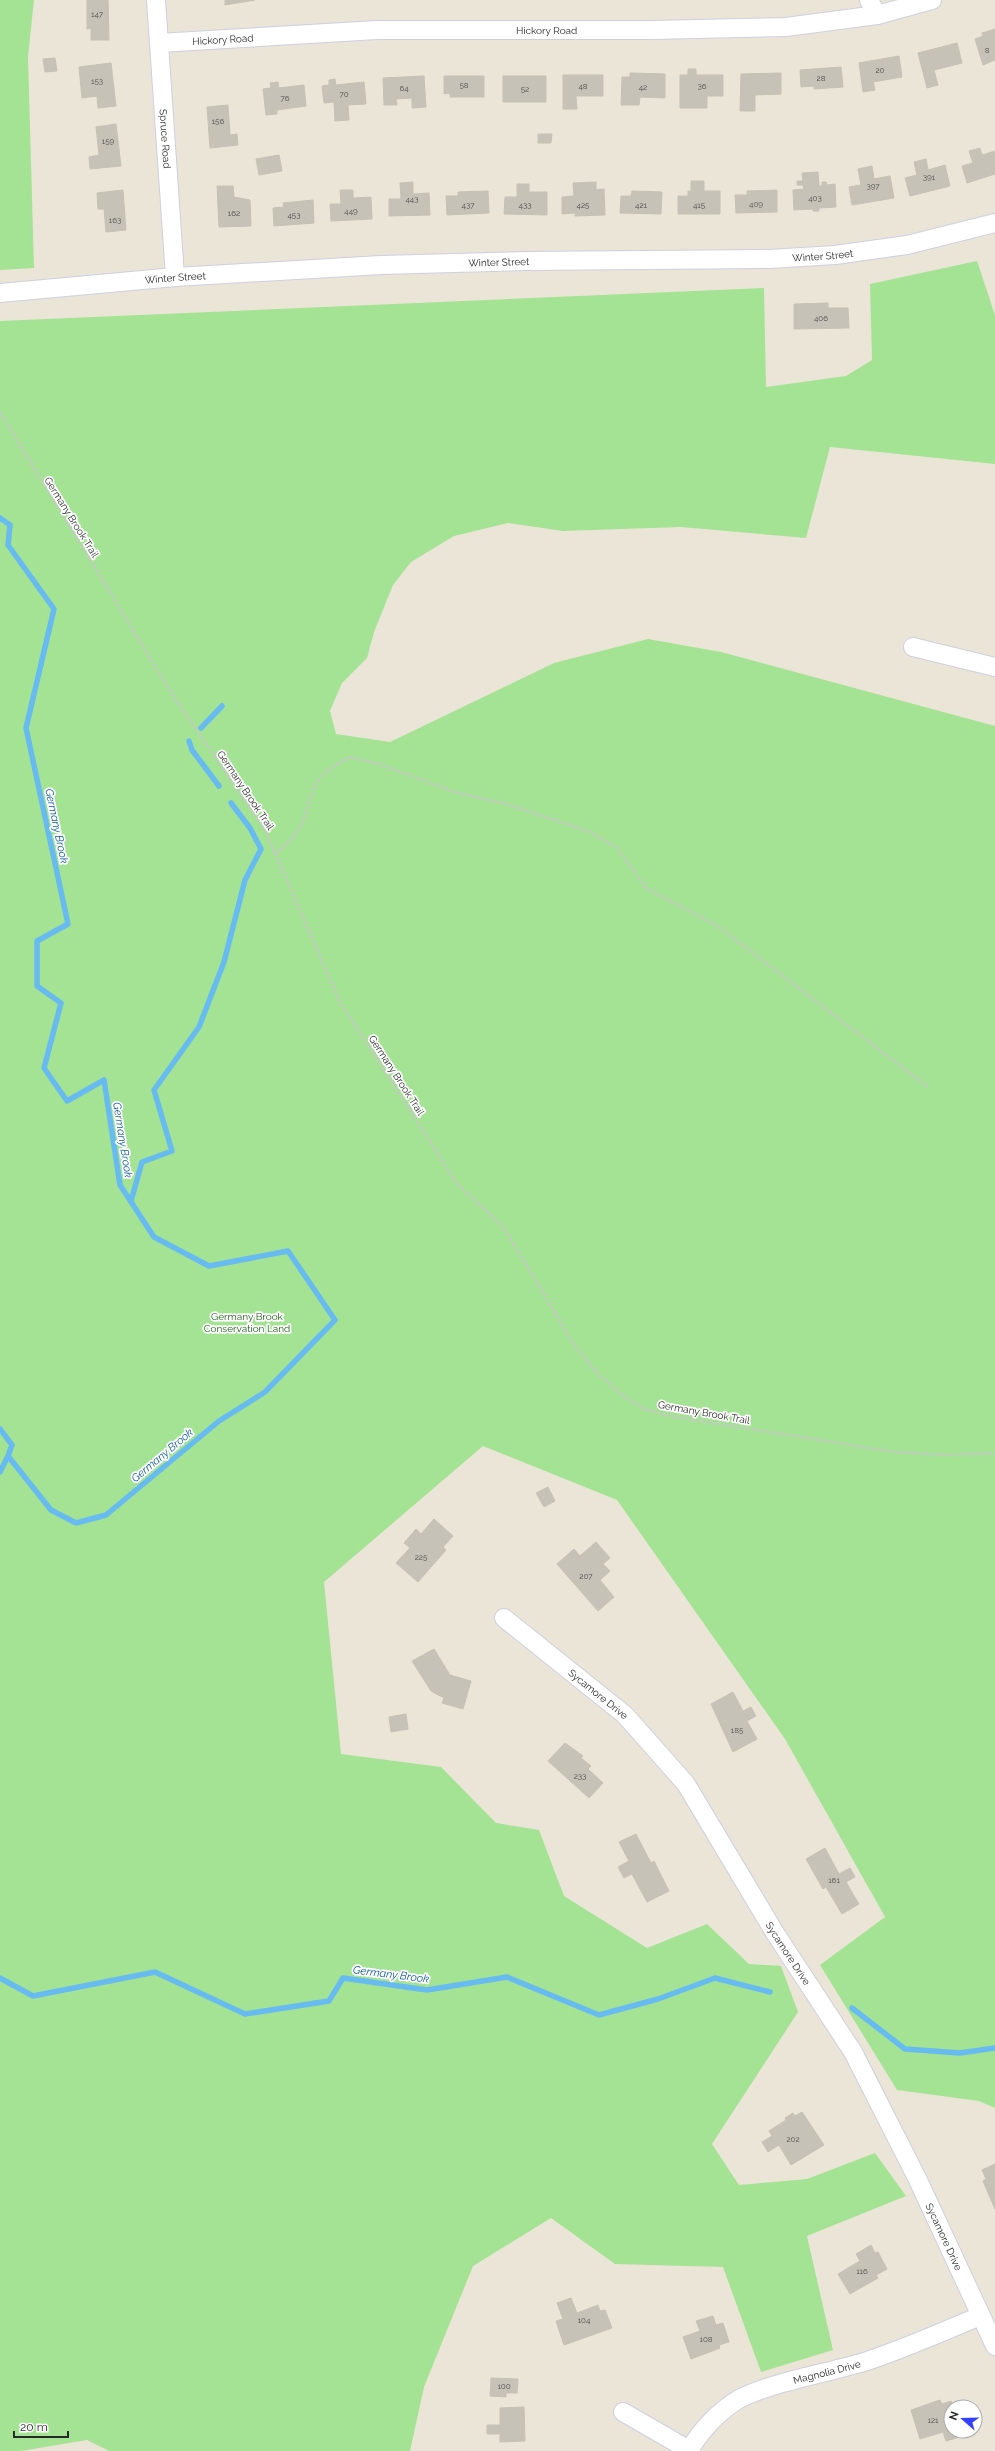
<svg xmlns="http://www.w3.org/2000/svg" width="995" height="2451" viewBox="0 0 995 2451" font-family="Raleway,sans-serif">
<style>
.green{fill:#a4e393}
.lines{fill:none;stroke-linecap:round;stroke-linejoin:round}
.stream{stroke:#67bbf1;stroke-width:5.5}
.building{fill:#c6c2b8;stroke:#c6c1b2}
.minor-casing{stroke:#cecfe1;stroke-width:20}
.path{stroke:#c7c7c7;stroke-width:2.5;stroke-dasharray:3 2;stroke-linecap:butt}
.minor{stroke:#fff;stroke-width:18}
.labels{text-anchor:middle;stroke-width:3.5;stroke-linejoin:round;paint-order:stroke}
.number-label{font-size:8px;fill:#504e4c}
.street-label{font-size:10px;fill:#282828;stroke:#fff}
.park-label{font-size:10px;fill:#1e6517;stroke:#fff}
.water-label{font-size:11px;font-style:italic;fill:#0a5699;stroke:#fff}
</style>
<rect width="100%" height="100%" fill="#ebe5d8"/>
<path class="green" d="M0 0H34L28 57 34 268 0 270Z
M977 261 995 315V464L830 447 806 538 681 527 563 531 508 523 454 536 411 562 393 585 374 632 367 658 342 683 330 711 336 734 390 742 554 663 648 639 721 652 995 726V2108L979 2101 897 2090 820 1965 885 1917 785 1739 617 1500 483 1446 324 1582 341 1754 441 1767 496 1823 539 1830 564 1896 647 1948 707 1924 749 1964 781 1966 798 2012 712 2144 739 2185 807 2179 875 2153 906 2196 807 2236 833 2350 761 2372 723 2267 615 2264 551 2218 473 2266 424 2387 410 2451H109L87 2440 21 2451H0V321L764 288 766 387 846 376 872 360 870 284Z"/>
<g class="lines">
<path class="stream" d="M0 518 10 525 8 545 54 609 26 728 68 924 37 941V986L61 1003 44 1068 67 1101 104 1080 120 1185 154 1237 209 1266 288 1251 335 1320 265 1392 219 1421 106 1515 76 1523 51 1510 8 1456 0 1472
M201 728 222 706
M189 741 192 750 219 786
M131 1201 142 1162 172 1151 154 1090 199 1027 224 962 245 880 261 849 250 828 231 803
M0 1429 12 1445 8 1456
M0 1978 33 1996 155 1972 245 2014 329 2001 343 1978 427 1990 507 1977 599 2015 658 1999 715 1978 770 1992
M852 2008 905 2049 960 2053 995 2048"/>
</g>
<path class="building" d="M87 0H108L109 40H91V28L87 29Z
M225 0H255L225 5Z
M995 29V60L983 65 975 39 983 36 982 33Z
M957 43 962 63 934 70 938 85 927 88 918 53Z
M899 56 902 77 873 82 875 90 863 92 859 63Z
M55 58 57 71 45 72 43 59Z
M111 63 116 106 98 108 97 96 82 98 79 67Z
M841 67 843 87 814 89V86L801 87 800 70Z
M688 69H696V75H723V96H707V108H680V75H688Z
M630 73 665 74V98L640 97 639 105H621L622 77H630Z
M781 73V94L755 95V111H740L741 74Z
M563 75H603V96H576L577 109H563Z
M424 76 426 107 412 108V98L396 99 397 105H384L383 78Z
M444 76H484V97H450V93L444 94Z
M503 76H546V102H503Z
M335 79 336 85 364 82 366 104 348 105 349 120 335 121 334 102 324 103 322 86 329 85V80Z
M278 82 279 88 304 85 306 106 277 110V114L266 115 263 89 271 88 270 83Z
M228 105 230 135 237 134 238 145 210 148 207 107Z
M116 124 121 166 90 169 89 157 99 155 96 127Z
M538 134H552L551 143H538Z
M980 148 982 155 995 151V174L967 183 962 166 973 163 969 151Z
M279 155 282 171 259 175 256 159Z
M926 159 928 170 945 165 950 186 910 196 905 178 917 175 914 162Z
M872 166 874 179 890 176 894 198 852 205 849 187 861 185 858 169Z
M818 172 819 186H822V182H826L827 185 835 184 836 207 819 208V211H813V209L794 210 793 190 804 189 803 185H797V181H803L802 173Z
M691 181H704V191H720V214H678V196H688V191H691Z
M413 182V194L429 193 430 215 389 216V199H401L400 183Z
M596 182V190L604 189 605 215 575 216V213L562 214V197L574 196 573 183Z
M517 184H529V192H547V215L504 214 505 197H517Z
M217 186H233L234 197 250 200 251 226 219 227Z
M123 190 126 230 106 232 104 209H98L97 193Z
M340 190H353V198L371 197 372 219 331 221 330 204H341Z
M777 190V212L736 213 735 195H747V191Z
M488 191 489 213 447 215 446 196H458V192Z
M632 191 662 192 661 214 620 213 621 196H631Z
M313 200 314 223 274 226 273 208 284 207 283 203Z
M828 303V308H848L849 328 794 329V304Z
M548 1487 555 1501 544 1507 536 1493Z
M434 1519 453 1536 443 1547 446 1550 418 1582 396 1563 410 1548 404 1543 416 1529 421 1534Z
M596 1542 610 1558 603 1564 610 1571 600 1580 614 1597 598 1611 557 1564 574 1549 580 1556Z
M434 1649 450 1675 471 1681 463 1709 442 1703 444 1698 431 1691 412 1661Z
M733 1692 743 1711 751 1707 756 1716 747 1721 757 1739 733 1752 711 1704Z
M406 1714 408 1729 391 1732 389 1717Z
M565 1743 583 1756 581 1758 591 1766 588 1769 603 1783 589 1798 548 1761Z
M636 1834 651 1863 654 1861 669 1891 647 1902 632 1874 624 1878 618 1867 629 1861 619 1842Z
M825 1848 839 1874 850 1868 855 1877 846 1882 859 1904 842 1914 826 1887 823 1889 806 1859Z
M802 2112 824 2145 791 2165 779 2145 768 2152 762 2142 772 2136 769 2131 786 2120 785 2118 793 2113 795 2116Z
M995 2164V2209L983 2181 986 2179 982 2170Z
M871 2245 875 2253 878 2252 887 2269 876 2275 878 2278 850 2294 838 2274 860 2261 856 2254Z
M571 2298 577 2313 598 2305 600 2311 605 2310 612 2328 564 2345 556 2321 563 2319 557 2303Z
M713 2316 716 2325 723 2323 729 2342 719 2345 720 2348 691 2359 683 2337 700 2331 696 2321Z
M491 2378 518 2379 517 2393H506V2397L490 2396Z
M940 2400 942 2404 951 2401 953 2407H951V2431H961L963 2436 946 2441 943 2432 920 2439 911 2410Z
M524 2407 525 2441 500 2442V2434H487V2425H500V2408Z"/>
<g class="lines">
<defs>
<g id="minor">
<path id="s1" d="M156 0 175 277"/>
<path d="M869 0 877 15"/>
<path id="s2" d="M159 43 377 30H651L786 27 877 15 932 0"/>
<path id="s3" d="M0 293 175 277 381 265 526 261 769 259 835 255 907 245 995 223"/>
<path d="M913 647 995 667"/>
<path id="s4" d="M504 1618 625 1715 686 1784 775 1933 853 2052 918 2180 995 2346"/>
<path d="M623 2412 689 2450"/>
<path id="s5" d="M689 2451C700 2431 719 2411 739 2399 772 2382 828 2373 864 2362 904 2349 942 2332 980 2316"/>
</g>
</defs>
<use href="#minor" class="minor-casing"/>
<path class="path" d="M0 412 172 694 265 830 340 1002 458 1185 499 1223 510 1238 573 1343 595 1371 622 1395 644 1409 671 1416 887 1451 944 1455 995 1453
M276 853C289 843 299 832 305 816 309 805 311 792 318 781 325 770 338 764 350 757L379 764 457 793 503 803 588 831 616 847 646 888 719 927 928 1087"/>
<use href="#minor" class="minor"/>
</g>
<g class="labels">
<g class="number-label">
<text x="97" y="17">147</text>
<text x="987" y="53">8</text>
<text x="880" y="73">20</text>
<text x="821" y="81">28</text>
<text x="97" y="84">153</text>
<text x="464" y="88">58</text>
<text x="583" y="89">48</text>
<text x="702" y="89">36</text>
<text x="643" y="90">42</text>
<text x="404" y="91">64</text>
<text x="525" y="92">52</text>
<text x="344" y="97">70</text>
<text x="285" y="101">76</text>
<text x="218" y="124">156</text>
<text x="108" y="144">159</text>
<text x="929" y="180">391</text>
<text x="873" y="189">397</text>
<text x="815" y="201">403</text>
<text x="412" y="202">443</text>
<text x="756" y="207">409</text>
<text x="468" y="208">437</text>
<text x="525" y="208">433</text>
<text x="583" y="208">425</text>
<text x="641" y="208">421</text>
<text x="699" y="208">415</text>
<text x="351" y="214">449</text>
<text x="234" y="216">162</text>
<text x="294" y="218">453</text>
<text x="115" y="223">163</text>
<text x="821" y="321">406</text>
<text x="421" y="1560">225</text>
<text x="586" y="1579">207</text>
<text x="737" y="1733">185</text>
<text x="580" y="1779">233</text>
<text x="834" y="1883">161</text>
<text x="793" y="2142">202</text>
<text x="862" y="2274">116</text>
<text x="584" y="2323">104</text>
<text x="706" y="2342">108</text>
<text x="504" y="2389">100</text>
<text x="933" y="2423">121</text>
</g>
<g class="street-label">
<text dy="4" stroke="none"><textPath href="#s2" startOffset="388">Hickory Road</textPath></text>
<text dy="4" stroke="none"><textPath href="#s2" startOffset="64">Hickory Road</textPath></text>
<text dy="4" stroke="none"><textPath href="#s1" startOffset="139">Spruce Road</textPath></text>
<text dy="4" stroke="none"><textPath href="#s3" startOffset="824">Winter Street</textPath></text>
<text dy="4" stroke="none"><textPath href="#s3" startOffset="500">Winter Street</textPath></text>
<text dy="4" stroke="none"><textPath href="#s3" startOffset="176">Winter Street</textPath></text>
<text transform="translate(72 517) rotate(58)" y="4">Germany Brook Trail</text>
<text transform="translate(246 790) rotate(56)" y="4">Germany Brook Trail</text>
<text transform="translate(397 1075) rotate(57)" y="4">Germany Brook Trail</text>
<text transform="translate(704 1412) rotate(10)" y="4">Germany Brook Trail</text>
<text dy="4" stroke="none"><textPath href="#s4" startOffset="121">Sycamore Drive</textPath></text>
<text dy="4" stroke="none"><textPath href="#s4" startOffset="445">Sycamore Drive</textPath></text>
<text dy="4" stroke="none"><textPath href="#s4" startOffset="769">Sycamore Drive</textPath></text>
<text dy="4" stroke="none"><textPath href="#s5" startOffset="165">Magnolia Drive</textPath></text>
</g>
<g class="park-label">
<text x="247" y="1320">Germany Brook<tspan x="247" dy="12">Conservation Land</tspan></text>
</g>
<g class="water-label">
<text transform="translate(57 826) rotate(78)" y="4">Germany Brook</text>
<text transform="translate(123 1140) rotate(81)" y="4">Germany Brook</text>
<text transform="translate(162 1455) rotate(-40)" y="4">Germany Brook</text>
<text transform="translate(391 1974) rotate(7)" y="4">Germany Brook</text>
</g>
</g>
<g transform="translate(963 2419) rotate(290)"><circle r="19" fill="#ffffff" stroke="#a9a9a9"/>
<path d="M0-3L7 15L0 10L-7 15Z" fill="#333ffe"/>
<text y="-6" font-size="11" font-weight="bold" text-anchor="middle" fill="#282828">N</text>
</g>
<path d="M14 2431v6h54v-6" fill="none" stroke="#282828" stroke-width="2"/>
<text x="20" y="2431" font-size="12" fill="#282828" stroke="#ffffff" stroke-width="3" paint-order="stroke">20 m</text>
</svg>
